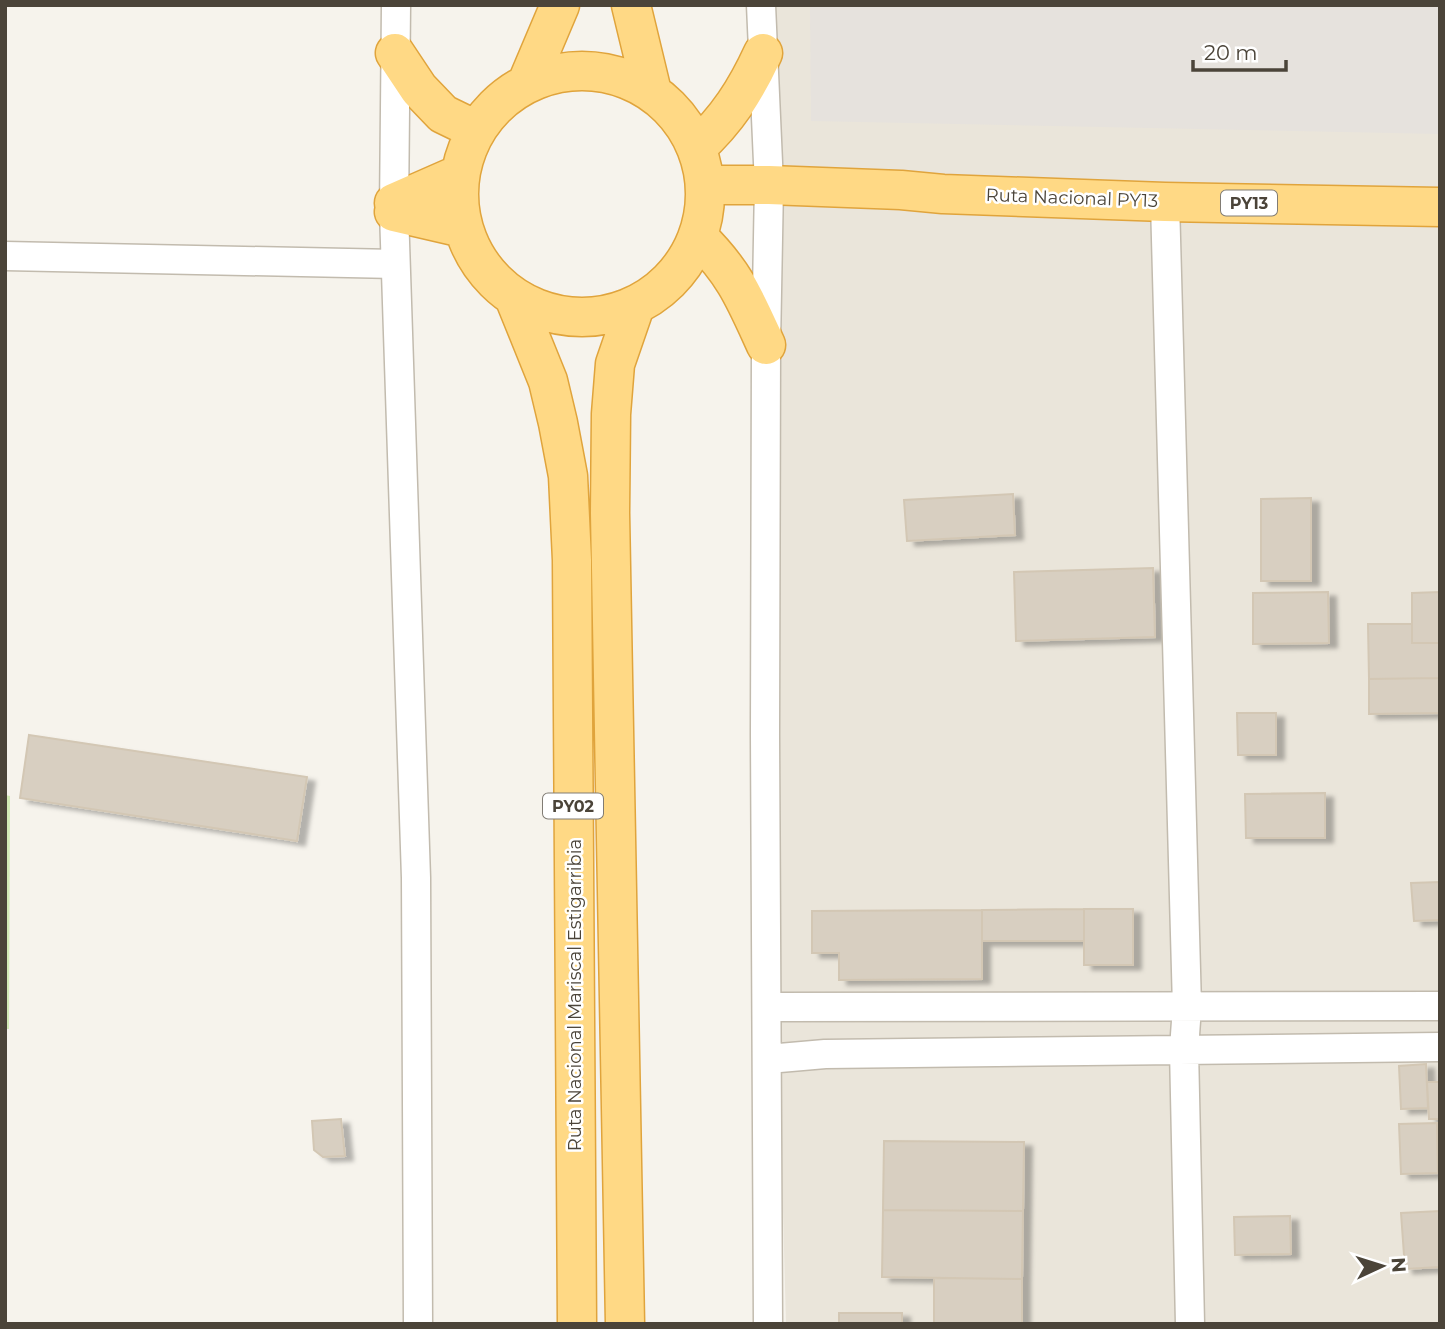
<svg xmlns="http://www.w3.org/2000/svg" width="1445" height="1329" viewBox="0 0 1445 1329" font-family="Montserrat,sans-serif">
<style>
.residential{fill:#eae5da}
.industrial{fill:#e6e2dd}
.green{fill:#d2eab5}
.building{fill:#d8cfc1;stroke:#d3c7b4;stroke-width:2;filter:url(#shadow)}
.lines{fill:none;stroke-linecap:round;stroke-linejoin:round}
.minor-casing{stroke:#c2bbae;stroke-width:31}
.trunk-casing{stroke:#e0a43c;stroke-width:41}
.minor{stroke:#fff;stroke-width:28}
.trunk{stroke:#ffd985;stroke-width:38}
.labels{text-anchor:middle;stroke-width:5;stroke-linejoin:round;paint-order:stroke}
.shield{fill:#fff;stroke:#817c74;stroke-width:2}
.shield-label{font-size:16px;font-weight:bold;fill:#4b4439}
.street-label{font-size:18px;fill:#4b4439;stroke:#fff}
</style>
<defs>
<filter id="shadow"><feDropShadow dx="8" dy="4.5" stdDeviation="2" flood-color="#0004"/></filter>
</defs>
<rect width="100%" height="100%" fill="#f6f3ec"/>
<path class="residential" d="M751 5H1440V1324H786Z"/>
<path class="industrial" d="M810 5H1440V134L811 121Z"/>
<path class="green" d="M5 795 10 796 9 1029H5Z"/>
<path class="building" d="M1013 494 1015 535 907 541 904 500Z
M1311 498V581H1261V499Z
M1153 568 1155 637 1016 641 1014 572Z
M1328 592 1329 643 1253 644V593Z
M1440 592V643H1412V593Z
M1368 624H1412V643H1440V678L1369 679Z
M1440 678V713L1369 714V679Z
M1237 713H1276V755H1238Z
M29 735 307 777 297 841 20 798Z
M1325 793V838H1246L1245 794Z
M1440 882V920L1414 921 1411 883Z
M1084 909H1133V965H1084Z
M1084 909V941H982V910Z
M982 910V979L839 980V953H812V911Z
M1426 1064 1428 1108 1401 1109 1399 1066Z
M1427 1082H1440V1119H1429Z
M341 1119 345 1156 323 1157 314 1150 312 1121Z
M1437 1123 1438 1173 1401 1174 1399 1124Z
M884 1141 1024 1142 1023 1211 883 1210Z
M883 1210 1023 1211 1022 1279 882 1277Z
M1440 1211V1267L1405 1269 1401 1213Z
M1290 1216 1291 1254 1235 1255 1234 1217Z
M934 1278 1022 1279V1324H934Z
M839 1313H902V1324H839Z"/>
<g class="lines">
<defs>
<path id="minor" d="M396 5 394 212 416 878 418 1324
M761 5 769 185 766 345 765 735 768 1324
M1165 202 1187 1007 1184 1049 1190 1324
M5 256 395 264
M768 1007 1440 1006
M768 1059 825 1054 1440 1047"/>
<path id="trunk" d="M631 5 652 92
M395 53 419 89 443 114 476 130
M459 194a123 123 0 1 1 246 0a123 123 0 1 1-246 0Z
M527 83 560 5
M696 148C727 120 746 90 763 53
M705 185H769L901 190 943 194 1165 202 1440 207
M394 203 460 174
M394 212 463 228
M698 237C735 273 745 299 766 345
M514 297 548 381 558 423 568 476 572 560 577 1324
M625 1324 610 513 611 414 615 364 635 306"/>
</defs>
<use href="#minor" class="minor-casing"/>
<use href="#trunk" class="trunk-casing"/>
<use href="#minor" class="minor"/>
<use href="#trunk" class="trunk"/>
</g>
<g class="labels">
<g class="shield">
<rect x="1221" y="190.5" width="56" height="25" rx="5"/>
<rect x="543" y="793.5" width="60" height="25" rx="5"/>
</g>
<g class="shield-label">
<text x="1249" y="209">PY13</text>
<text x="573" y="812">PY02</text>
</g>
<g class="street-label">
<text transform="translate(1072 198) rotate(2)" y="6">Ruta Nacional PY13</text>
<text transform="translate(575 995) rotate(-90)" y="6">Ruta Nacional Mariscal Estigarribia</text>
</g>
</g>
<rect width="1445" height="1329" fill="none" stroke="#4b4439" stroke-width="14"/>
<g transform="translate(1382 1266) rotate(86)" stroke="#ffffff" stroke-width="5" paint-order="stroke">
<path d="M0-5L12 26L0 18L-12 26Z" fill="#4b4439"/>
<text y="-10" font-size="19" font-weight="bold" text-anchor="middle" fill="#4b4439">N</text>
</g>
<path d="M1193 60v10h93v-10" fill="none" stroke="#4b4439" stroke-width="3.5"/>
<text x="1204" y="60" font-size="21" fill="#4b4439" stroke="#ffffff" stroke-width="5" paint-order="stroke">20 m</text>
</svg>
